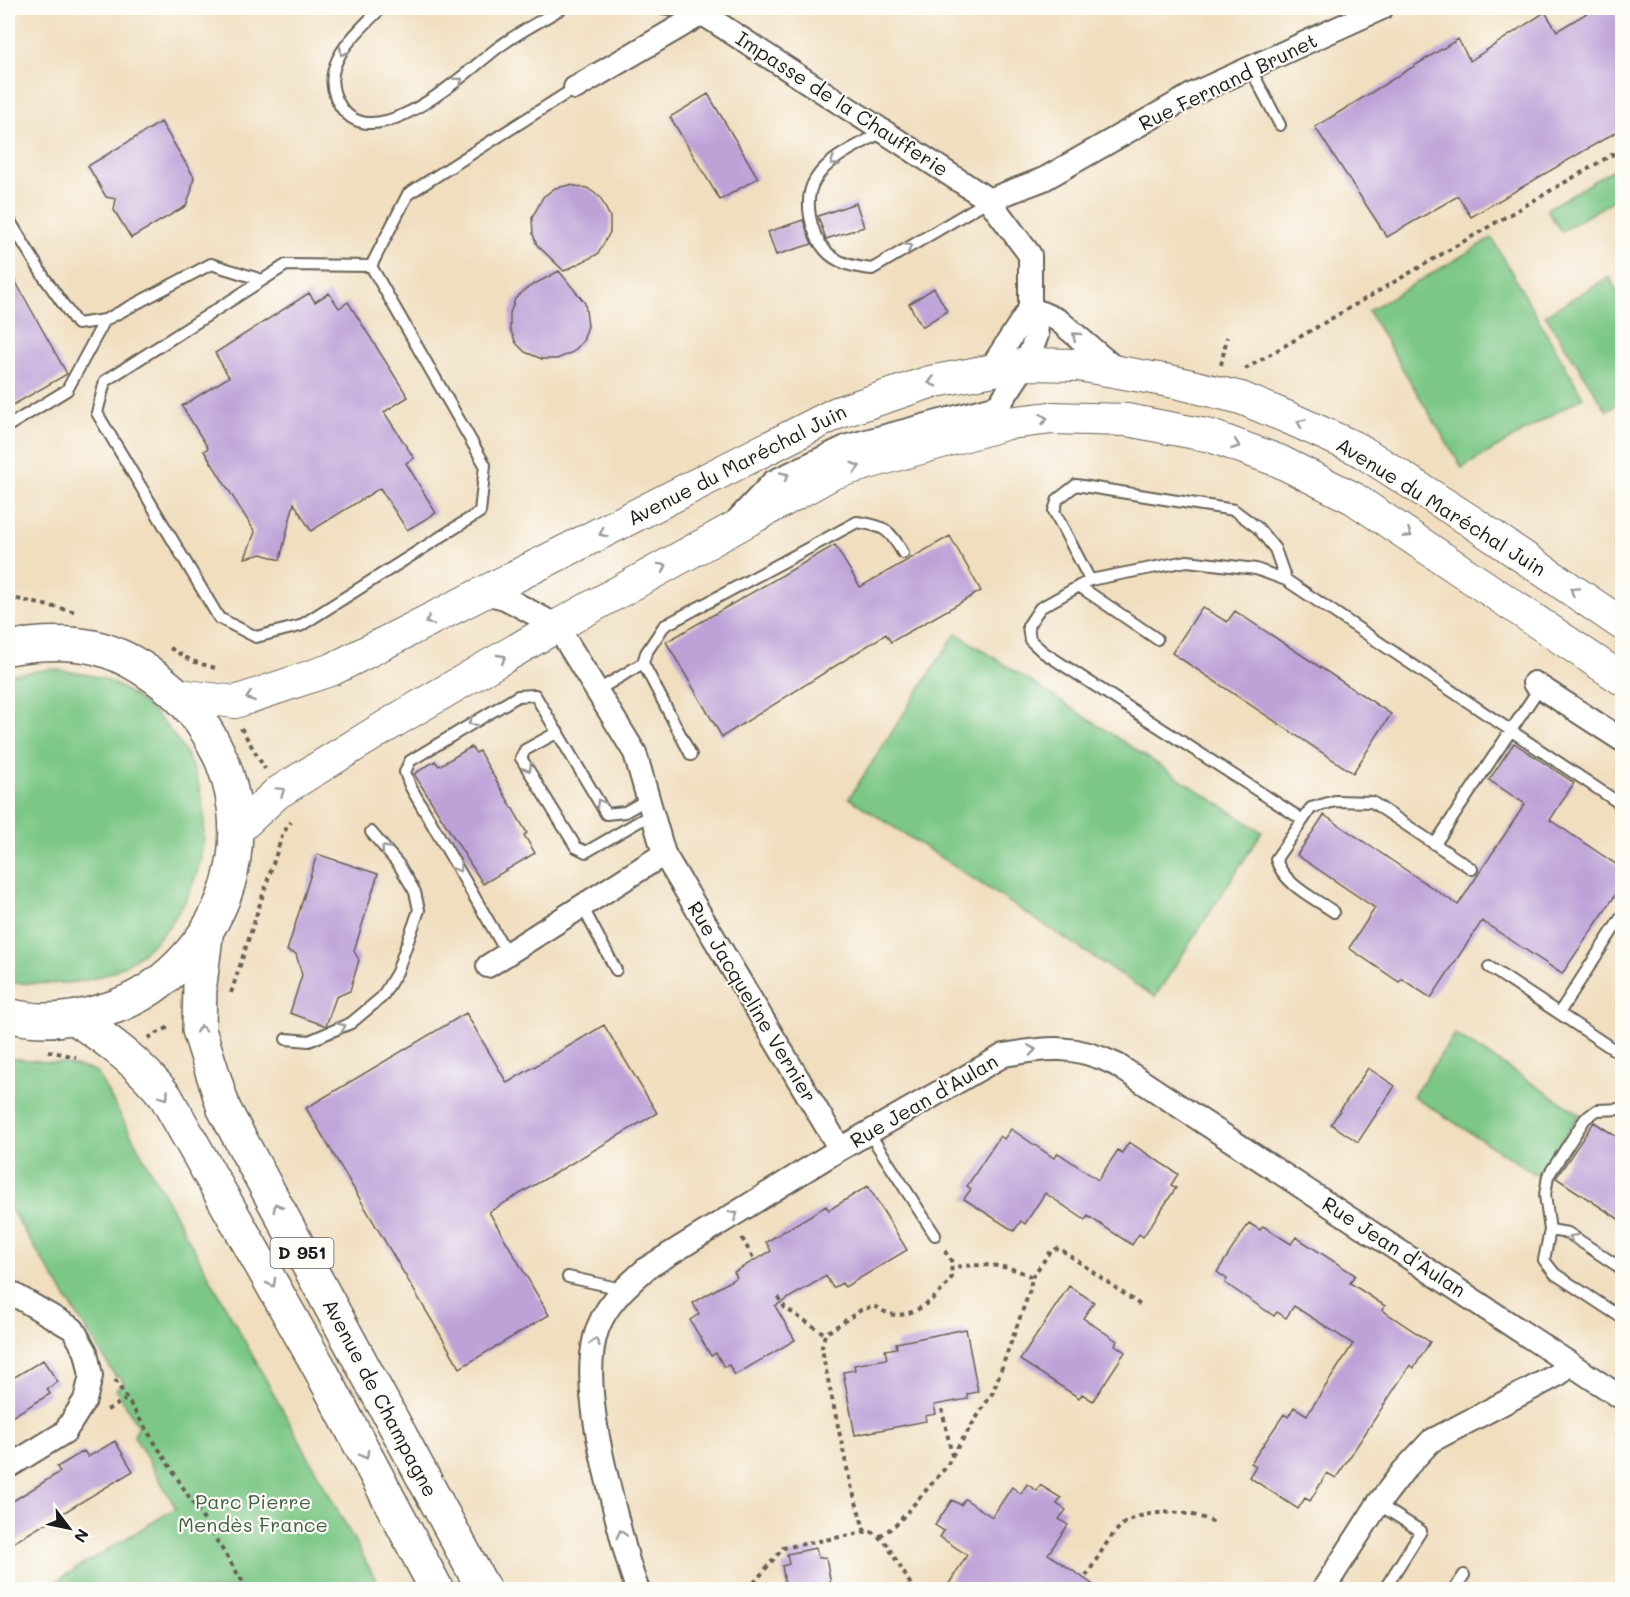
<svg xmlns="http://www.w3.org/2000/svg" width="1630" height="1597" viewBox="0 0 1630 1597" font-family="Mali,sans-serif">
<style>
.green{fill:#7bc786;stroke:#4c7251;stroke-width:1.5}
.building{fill:#bda2d8}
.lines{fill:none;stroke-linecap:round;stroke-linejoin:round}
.lane-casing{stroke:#666055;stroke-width:14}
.street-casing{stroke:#666055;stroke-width:26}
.secondary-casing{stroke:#666055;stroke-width:34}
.primary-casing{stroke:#666055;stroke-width:36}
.path{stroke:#666055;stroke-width:4;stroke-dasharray:4.5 4.5;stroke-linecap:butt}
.lane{stroke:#fff;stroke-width:10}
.street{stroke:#fff;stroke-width:22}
.secondary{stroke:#fff;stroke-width:32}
.primary{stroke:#fff;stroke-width:33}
.oneway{stroke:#999}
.labels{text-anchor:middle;stroke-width:4.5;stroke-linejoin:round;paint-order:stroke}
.shield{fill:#fdfcf7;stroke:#605f5e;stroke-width:1.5}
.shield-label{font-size:18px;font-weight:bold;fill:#1c1c1c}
.street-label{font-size:20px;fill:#1c1c1c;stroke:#fdfcf7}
.park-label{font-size:20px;fill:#426046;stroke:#fdfcf7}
</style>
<rect width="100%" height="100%" fill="#fdfcf7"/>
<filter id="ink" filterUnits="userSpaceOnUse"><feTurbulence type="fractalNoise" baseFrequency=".0167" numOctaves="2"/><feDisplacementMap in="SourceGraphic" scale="12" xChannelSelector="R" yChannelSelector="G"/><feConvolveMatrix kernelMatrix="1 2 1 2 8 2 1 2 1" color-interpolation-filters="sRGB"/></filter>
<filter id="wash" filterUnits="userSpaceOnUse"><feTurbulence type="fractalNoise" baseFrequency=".008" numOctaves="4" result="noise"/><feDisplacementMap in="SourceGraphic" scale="24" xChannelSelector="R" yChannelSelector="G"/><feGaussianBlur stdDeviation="1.35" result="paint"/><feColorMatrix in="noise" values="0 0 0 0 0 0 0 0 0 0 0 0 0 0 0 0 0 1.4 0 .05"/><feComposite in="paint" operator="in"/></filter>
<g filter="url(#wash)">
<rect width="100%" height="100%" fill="#f0debf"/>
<path class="green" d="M1622 164V195L1561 232 1547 209Z
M1492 238 1583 397 1462 468 1368 311Z
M1609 277 1622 299V401L1607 411 1545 315Z
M956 633 1262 832 1155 997 849 798Z
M52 669C69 672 90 673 106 680 153 702 194 748 202 800 214 867 176 941 114 971 82 986 49 984 15 983L8 981V675Z
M1455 1034 1580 1114 1538 1176 1413 1096Z
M8 1058 61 1063 96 1071 381 1589H43L176 1508 134 1436 138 1426 116 1389 124 1383 119 1376 116 1377 8 1205Z"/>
<g id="blocks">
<path class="building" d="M1595 8H1623V128L1471 217 1458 196 1387 237 1315 127 1458 39 1470 61 1545 12 1557 31Z
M708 94 758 178 720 200 670 117Z
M161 122 194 177 191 192 186 206 131 238 114 210 116 199 106 197 88 166Z
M570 185 587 188 600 197 610 217V232L598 254 564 271 537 245 533 234 532 218 543 197 555 188Z
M856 203 864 227 826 239 818 216Z
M803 220 812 244 776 255 768 232Z
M8 268 67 374 8 408Z
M559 271 585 303 588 326 583 341 573 352 557 359H542L525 352 516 343 510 329V313L515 299 527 288Z
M934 288 947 311 922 327 909 304Z
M309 293 315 302 329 293 339 308 348 302 408 397 384 412 414 458 406 463 436 513 407 530 380 488 311 531 294 503 280 560 262 554 245 558 255 532 204 451 208 448 182 406 229 377 215 353Z
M950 536 981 591 891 642 886 634 722 737 666 642 835 545 860 587Z
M1202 607 1227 622 1235 611 1391 714 1353 773 1172 653Z
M1514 743 1574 783 1550 820 1623 869V884L1562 974 1482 921 1431 998 1402 979 1399 982 1349 948 1375 908 1297 855 1324 815 1458 905 1525 804 1489 780Z
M471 747 476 753 479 751 527 833 524 835 535 853 483 884 414 774 435 761 439 766Z
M317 854 378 874 354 951 359 960 350 991 336 997 326 1026 290 1013 302 975 296 954 287 951Z
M466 1013 507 1083 604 1025 657 1113 489 1212 549 1315 460 1368 306 1108Z
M1368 1068 1395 1086 1358 1142 1331 1124Z
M1594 1122 1623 1141V1222L1556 1178Z
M1011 1129 1054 1158 1058 1153 1098 1180 1118 1150 1122 1153 1129 1142 1178 1174 1171 1185 1176 1188 1143 1237 1139 1234 1132 1245 1088 1216 1085 1220 1045 1193 1025 1224 1021 1221 1014 1231 964 1199 971 1189 967 1186 1000 1136 1004 1139Z
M868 1186 907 1250 845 1287 842 1283 833 1288 826 1276 775 1306 795 1340 735 1375 729 1365 724 1367 716 1353 711 1356 690 1320 699 1314 693 1303 737 1277 734 1272 771 1251 766 1242 826 1206 829 1210Z
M1249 1223 1260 1230 1263 1226 1291 1244 1296 1237 1355 1275 1350 1283 1385 1306 1382 1310 1430 1342 1414 1368 1410 1365 1336 1478 1327 1473 1310 1501 1305 1498 1298 1509 1249 1477 1256 1466 1251 1463 1284 1414 1288 1417 1294 1407 1307 1415 1353 1344 1294 1306 1286 1318 1277 1312 1274 1316 1225 1283 1227 1279 1217 1272Z
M1069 1286 1094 1302 1083 1318 1117 1341 1115 1345 1125 1352 1093 1401 1082 1394 1079 1398 1020 1360Z
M966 1329 978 1392 967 1394 968 1399 934 1405 936 1414 925 1416 926 1421 855 1435 843 1372 855 1370 854 1365 887 1359 885 1350 897 1348 896 1343Z
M43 1360 58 1382 47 1389 50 1394 8 1419V1381Z
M115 1441 133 1471 8 1546V1504L60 1472 57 1467 84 1451 88 1457Z
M1027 1484 1037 1491 1040 1485 1061 1498 1057 1504 1066 1510 1059 1519 1068 1525 1048 1554 1101 1590H945L967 1555 940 1537 944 1531 935 1525 952 1500 961 1505 965 1499 992 1517 1012 1487 1021 1494Z
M816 1548 818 1558 826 1557 832 1590H786L782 1566 789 1564 787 1554Z"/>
</g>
</g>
<g filter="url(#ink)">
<use href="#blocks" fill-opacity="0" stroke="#666055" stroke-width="1.5"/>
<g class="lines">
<defs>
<path id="lane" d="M381 8C359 31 322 60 335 95 363 170 464 74 496 49 517 33 541 21 562 8
M661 8 696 12
M1250 68 1280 125
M884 131C862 144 828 157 815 180 803 199 810 233 825 250 837 264 855 267 872 269L989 200
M8 218 44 277 77 324 105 320 211 264 262 280
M371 266 286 265 105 381 97 413 219 618 256 637 300 626 480 512 485 465 371 266 408 194 575 88
M8 426 67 390 105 320
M1090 580 1054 511 1058 499 1076 485 1234 510 1258 528 1275 549 1286 580
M1079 586 1157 639
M595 692 643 663
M558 732 525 750 521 758 576 847 586 852 652 814
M691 755 643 663 646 653 664 626 857 522C885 526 889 529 903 553
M1303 820 1311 808 1335 801 1372 802 1472 869
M1435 844 1540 687
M582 906 616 970
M1334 912C1314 898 1283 884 1276 859L1303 820 1043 652 1030 640 1028 626 1040 608 1090 580 1187 561 1256 569 1286 580 1622 805
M507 953 410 786 405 772 410 761 518 696 535 695 606 814 625 812 648 799
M1489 967 1622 1055
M1559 1013 1622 916
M286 1039 309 1041 351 1023 382 997 397 972 419 910 415 892 399 865 371 832
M1622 1109 1597 1110 1585 1119 1548 1176 1545 1195 1550 1230 1568 1233 1622 1269
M869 1133 935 1235
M1550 1230 1544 1260 1555 1274 1622 1318
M568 1277 622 1289
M1378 1504 1421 1531 1384 1590
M1454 1590 1464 1575"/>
<path id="street" d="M694 8 989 200 1030 255V308L1037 335 1026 364 998 406 848 446 773 482 739 518
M575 88 703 13
M989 200 1044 179 1195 93 1382 8
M1030 308 1058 320 1118 371
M989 371 1030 308
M485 593 505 598 557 626 635 753 664 854 840 1149
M1534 683 1622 740
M488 966 664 854
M8 1291 73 1329 86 1352 91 1376 85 1400 65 1432 8 1467
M638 1590C629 1569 624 1545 618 1523 605 1471 582 1390 595 1337 602 1308 625 1287 647 1268L840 1149 1004 1055C1048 1047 1075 1044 1117 1065L1622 1398
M1323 1590 1378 1504 1404 1470 1431 1441 1559 1374 1568 1362"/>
<path id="secondary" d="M179 695 235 702 333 669 837 413 930 382 1026 364 1079 365 1175 382 1241 398 1289 418 1358 449 1469 520 1622 624
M237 830 277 793 398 719 557 626 833 473 1008 423 1051 418 1127 420 1211 436 1279 461 1353 498 1622 679"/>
<path id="primary" d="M8 648C36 643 64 641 93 647 116 652 139 665 158 679 246 744 263 869 190 953 167 980 139 1000 105 1010 74 1020 40 1024 8 1015
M206 936 200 984 199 1030 224 1109 484 1590
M76 1019C111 1042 140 1064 166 1097L320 1369 437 1590"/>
</defs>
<use href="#lane" class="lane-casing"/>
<use href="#street" class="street-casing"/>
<use href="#secondary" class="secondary-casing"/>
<use href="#primary" class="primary-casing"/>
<path class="path" d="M1221 365 1227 337
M1245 369 1622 149
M8 597 77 612
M170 648 192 661 215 668
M241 728 265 769
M231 993 283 833 291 822
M148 1038 171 1026
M48 1051 76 1057
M742 1238 753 1258
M1032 1277 1051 1251 1059 1248 1143 1307
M778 1297 785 1308 825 1334
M115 1380 248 1590
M107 1410 125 1400
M952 1456 993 1392 1030 1290 1032 1277C1005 1263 982 1264 953 1267
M865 1532 850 1482 824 1361 822 1347 825 1334 861 1310 873 1306C878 1308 884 1312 890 1314 913 1320 941 1295 952 1277L951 1260 943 1249
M880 1536 896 1525 947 1466 952 1456 942 1409
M1086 1576C1097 1560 1107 1539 1121 1526 1141 1508 1192 1509 1214 1523
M748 1590 783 1548 871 1531 886 1543 914 1590"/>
<use href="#lane" class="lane"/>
<use href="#street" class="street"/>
<use href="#secondary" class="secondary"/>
<use href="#primary" class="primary"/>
</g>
<defs><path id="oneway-chevron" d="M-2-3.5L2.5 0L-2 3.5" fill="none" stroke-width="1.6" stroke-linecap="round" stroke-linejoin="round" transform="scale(1.5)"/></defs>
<g class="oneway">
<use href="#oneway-chevron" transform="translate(343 52) rotate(122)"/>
<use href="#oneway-chevron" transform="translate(459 81) rotate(-40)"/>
<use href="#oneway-chevron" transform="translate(834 162) rotate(145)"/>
<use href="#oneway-chevron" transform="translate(908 247) rotate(-30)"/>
<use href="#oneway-chevron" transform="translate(1076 336) rotate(-139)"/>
<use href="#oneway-chevron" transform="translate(932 382) rotate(166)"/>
<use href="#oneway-chevron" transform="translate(1044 419) rotate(-6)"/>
<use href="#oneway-chevron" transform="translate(1301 423) rotate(-155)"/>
<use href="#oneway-chevron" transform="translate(1236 445) rotate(20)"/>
<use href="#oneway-chevron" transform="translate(856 467) rotate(-16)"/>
<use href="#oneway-chevron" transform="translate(785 476) rotate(-25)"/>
<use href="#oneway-chevron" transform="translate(603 533) rotate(153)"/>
<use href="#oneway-chevron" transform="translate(1408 534) rotate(33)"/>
<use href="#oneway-chevron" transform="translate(663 567) rotate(-29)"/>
<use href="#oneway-chevron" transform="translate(1574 591) rotate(-146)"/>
<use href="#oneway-chevron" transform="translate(429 621) rotate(153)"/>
<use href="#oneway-chevron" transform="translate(502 658) rotate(-30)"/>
<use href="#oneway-chevron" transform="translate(250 697) rotate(161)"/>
<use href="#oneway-chevron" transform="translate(472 722) rotate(148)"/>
<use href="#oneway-chevron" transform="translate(528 768) rotate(58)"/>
<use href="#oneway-chevron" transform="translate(281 791) rotate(-35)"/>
<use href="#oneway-chevron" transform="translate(600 803) rotate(-120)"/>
<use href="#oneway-chevron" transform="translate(385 849) rotate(-130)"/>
<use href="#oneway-chevron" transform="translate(458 868) rotate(60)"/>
<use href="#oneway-chevron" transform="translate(342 1027) rotate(-23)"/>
<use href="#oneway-chevron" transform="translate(201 1029) rotate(-95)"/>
<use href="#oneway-chevron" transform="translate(1032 1050) rotate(-9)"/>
<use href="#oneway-chevron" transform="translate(165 1096) rotate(55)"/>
<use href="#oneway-chevron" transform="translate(277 1207) rotate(-118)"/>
<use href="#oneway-chevron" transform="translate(734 1215) rotate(-32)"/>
<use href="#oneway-chevron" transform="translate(1573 1238) rotate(-151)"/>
<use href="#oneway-chevron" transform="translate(272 1283) rotate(61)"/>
<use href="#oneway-chevron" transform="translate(595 1342) rotate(-78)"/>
<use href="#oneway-chevron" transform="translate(365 1455) rotate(62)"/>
<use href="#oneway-chevron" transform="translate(621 1534) rotate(-104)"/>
</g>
</g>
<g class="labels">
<rect class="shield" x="270.5" y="1238" width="63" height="30" rx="4.5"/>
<g class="shield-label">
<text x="302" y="1259">D 951</text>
</g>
<g class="street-label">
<text transform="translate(1228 82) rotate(-26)" y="7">Rue Fernand Brunet</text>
<text transform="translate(842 104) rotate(33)" y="7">Impasse de la Chaufferie</text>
<text transform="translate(737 465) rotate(-27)" y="7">Avenue du Maréchal Juin</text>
<text transform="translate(1441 507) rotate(32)" y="7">Avenue du Maréchal Juin</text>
<text transform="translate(752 1002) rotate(59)" y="7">Rue Jacqueline Vernier</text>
<text transform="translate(924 1101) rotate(-30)" y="7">Rue Jean d'Aulan</text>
<text transform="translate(1394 1247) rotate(33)" y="7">Rue Jean d'Aulan</text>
<text transform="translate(380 1398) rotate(62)" y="7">Avenue de Champagne</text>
</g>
<g class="park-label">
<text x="253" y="1509">Parc Pierre<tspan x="253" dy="23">Mendès France</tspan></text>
</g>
</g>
<rect width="1630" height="1597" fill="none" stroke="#fdfcf7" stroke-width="30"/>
<g transform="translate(69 1528) rotate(122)" stroke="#fdfcf7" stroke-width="4.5" paint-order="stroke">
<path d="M0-4.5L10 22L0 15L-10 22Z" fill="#1c1c1c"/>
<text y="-9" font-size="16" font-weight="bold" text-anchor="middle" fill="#1c1c1c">N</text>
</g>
</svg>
